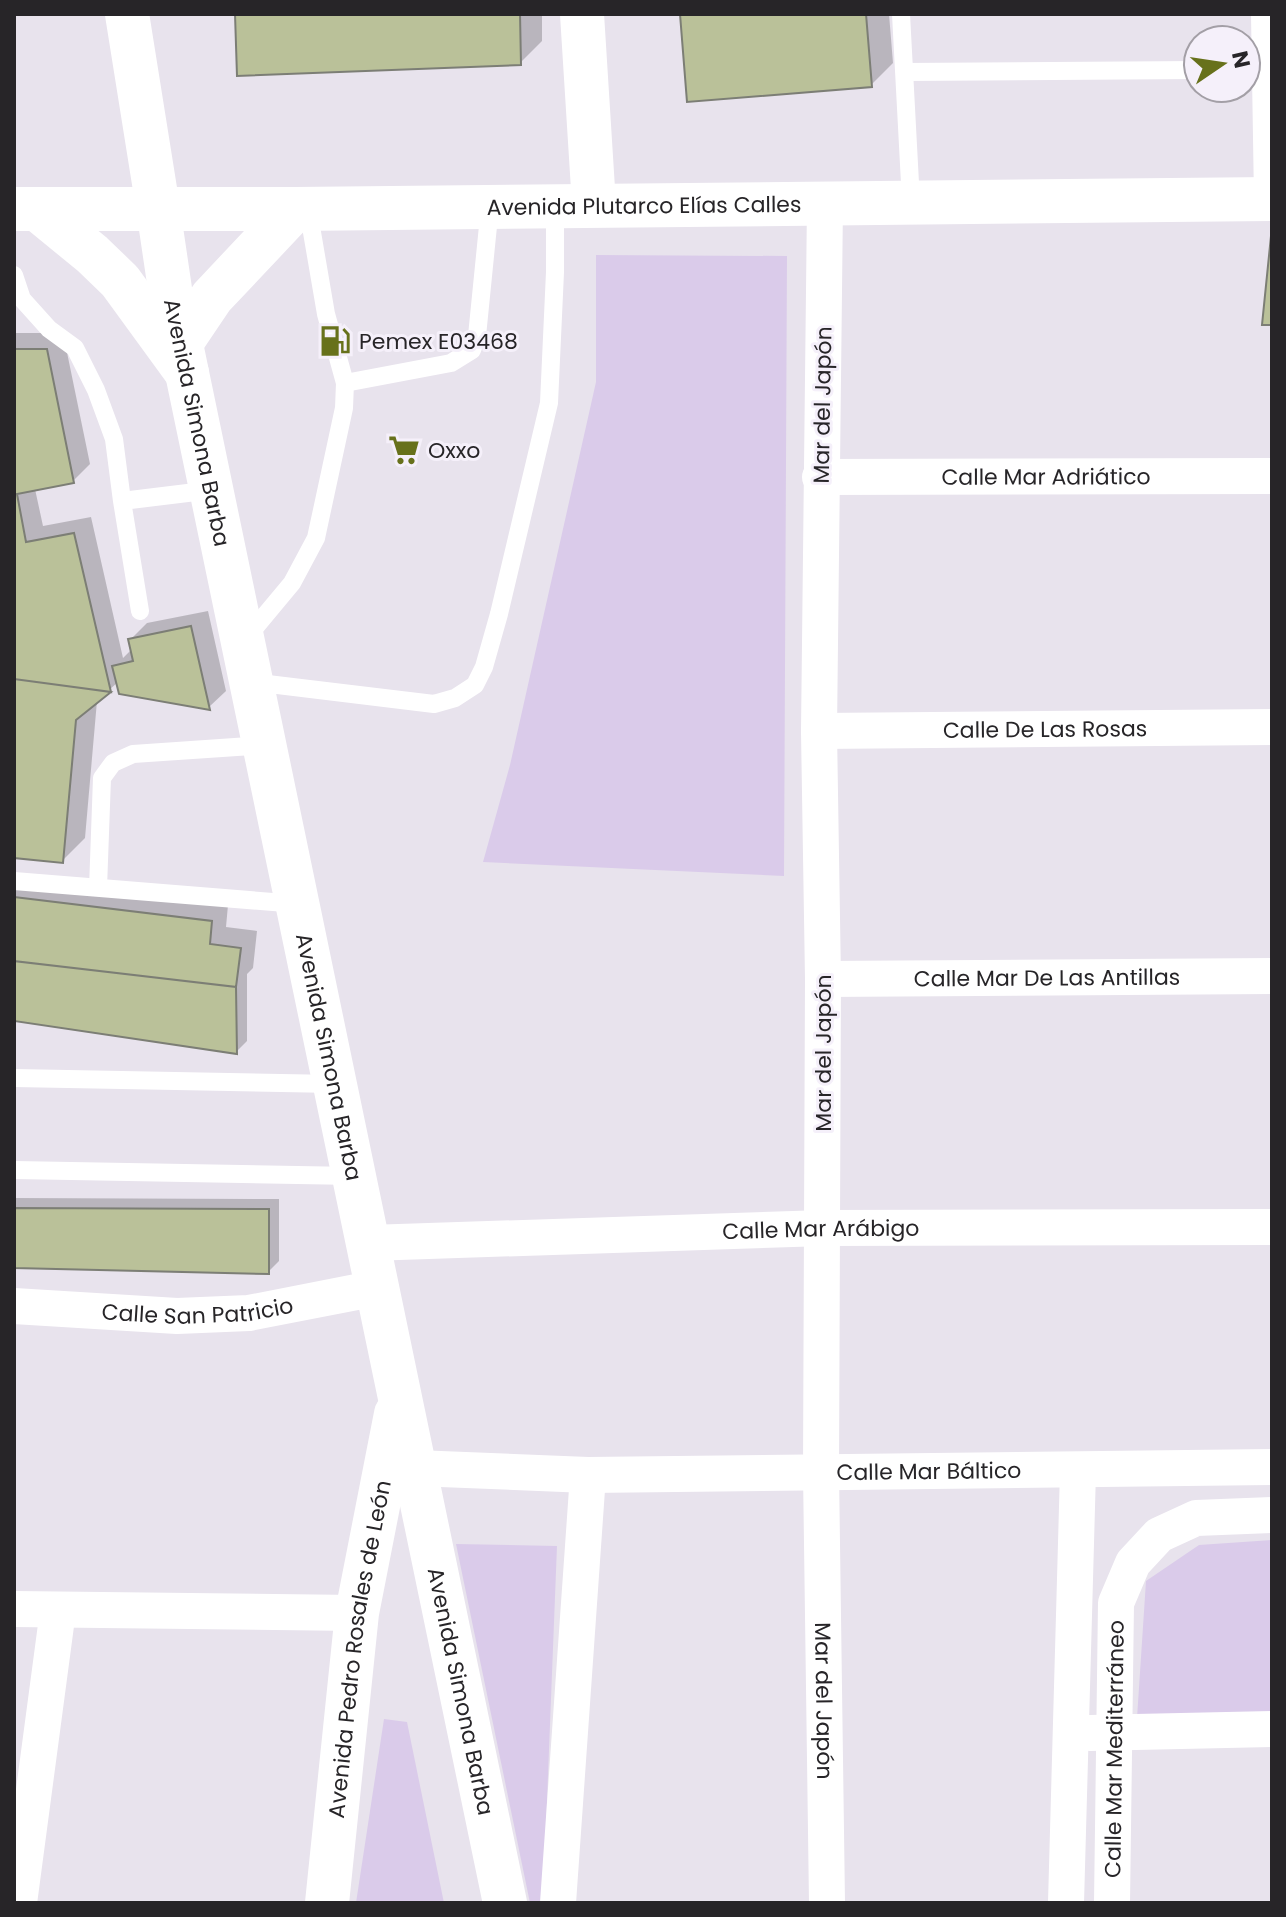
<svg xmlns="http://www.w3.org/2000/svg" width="1286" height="1917" viewBox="0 0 1286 1917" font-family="Poppins,sans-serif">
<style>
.green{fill:#dacbea}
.shadow{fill:#0003}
.building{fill:#bac199;stroke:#7c7e75;stroke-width:2}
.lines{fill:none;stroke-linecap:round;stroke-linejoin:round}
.service{stroke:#fff;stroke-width:18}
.minor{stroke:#fff;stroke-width:36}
.tertiary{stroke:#fff;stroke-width:44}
.secondary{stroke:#fff;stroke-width:44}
.primary{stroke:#fff;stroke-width:44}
.labels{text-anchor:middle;stroke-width:6;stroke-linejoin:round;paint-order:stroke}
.street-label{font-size:22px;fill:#272528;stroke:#f5f0fa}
.poi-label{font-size:22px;fill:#272528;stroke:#f5f0fa;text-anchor:start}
</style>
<rect width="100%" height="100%" fill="#e8e3ed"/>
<path class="green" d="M596 255 787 256 784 876 483 862 510 765 596 382Z
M1272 1540V1715L1137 1718 1146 1581 1199 1545Z
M456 1544 557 1546 543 1903H530Z
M384 1719 407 1722 444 1903H356Z"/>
<path class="shadow" d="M237 14H542V41L520 63Z
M682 14H889L893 63 871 85Z
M14 333H63L90 464 73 481 35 489 43 526 91 517 123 658 132 649 130 640 147 623 208 611 226 691 209 707 118 682 97 701 85 838 63 860 14 856Z
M14 879 228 905 226 927 257 931 253 968 247 974V1041L236 1052 14 1019Z
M14 1198 279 1199V1261L268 1272 14 1266Z"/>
<path class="building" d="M235 14H520L521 65 237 76Z
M680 14H866L872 87 687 102Z
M1272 226V325H1262Z
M14 349H47L74 483 17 494 26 542 74 533 111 692 14 679Z
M191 626 210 710 119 694 112 666 133 661 128 639Z
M14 679 111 692 76 720 63 863 14 858Z
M14 897 212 921 210 944 241 948 236 987 14 961Z
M14 961 236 987 237 1054 14 1021Z
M14 1208 269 1209V1274L14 1268Z"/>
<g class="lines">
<path class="service" d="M901 14 911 202
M904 72 1198 70
M308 209 326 314 345 383
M14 275 22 299 49 329 75 348 96 390 114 439 122 501 212 490
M122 501 140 611
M247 637 292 583 316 538 344 408 345 383 451 363 472 350 477 336 490 206
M252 682 434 704 455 698 475 685 484 667 499 614 549 403 555 272V205
M14 881 298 904
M98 888 102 778 113 763 133 754 265 745
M14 1078 335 1084
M14 1170 355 1176"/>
<g class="minor">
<path d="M1269 14 1272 199"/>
<path id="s1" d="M825 203 819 731 823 979 821 1472 827 1903"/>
<path id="s2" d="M820 477 1272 476"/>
<path id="s3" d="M819 731 1272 727"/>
<path id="s4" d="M823 979 1272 976"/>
<path id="s5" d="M369 1243 824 1228 1272 1227"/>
<path id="s6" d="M14 1306 177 1316 249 1313 377 1288"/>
<path id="s7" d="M415 1468 588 1475 1272 1467"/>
<path d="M14 1609 357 1613"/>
<path d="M1090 1733 1272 1729"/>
<path d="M19 1903 58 1610"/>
<path d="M558 1903 588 1475"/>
<path d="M1066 1903 1078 1471"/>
<path id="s8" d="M1112 1903 1116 1603 1133 1563 1159 1535 1196 1518 1272 1515"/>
</g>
<path class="tertiary" d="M127 14 158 208
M582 14 594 205"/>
<g class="secondary">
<path id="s9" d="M158 208 171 296 505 1903"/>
<path id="s10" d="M327 1903 357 1613 396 1414"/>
</g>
<g class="primary">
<path id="s11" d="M14 209H295L1272 199"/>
<path d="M37 209 92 254 120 281 187 373"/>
<path d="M181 343 212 297 295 209"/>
</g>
</g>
<defs>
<symbol id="fuel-bare" viewBox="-9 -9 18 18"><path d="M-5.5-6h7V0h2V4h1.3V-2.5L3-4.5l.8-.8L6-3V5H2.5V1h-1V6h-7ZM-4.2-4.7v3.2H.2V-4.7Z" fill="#67711b" stroke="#f5f0fa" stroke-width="2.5" paint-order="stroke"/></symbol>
<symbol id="supermarket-bare" viewBox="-9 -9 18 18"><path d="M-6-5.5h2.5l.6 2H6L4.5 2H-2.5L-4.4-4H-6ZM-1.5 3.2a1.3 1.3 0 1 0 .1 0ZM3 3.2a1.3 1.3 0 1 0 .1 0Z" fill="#67711b" stroke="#f5f0fa" stroke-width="2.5" paint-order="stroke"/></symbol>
</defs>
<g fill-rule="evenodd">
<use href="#fuel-bare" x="313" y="319" width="44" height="44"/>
<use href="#supermarket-bare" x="382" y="428" width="44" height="44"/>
</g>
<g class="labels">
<g class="street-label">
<text dy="8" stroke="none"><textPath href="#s11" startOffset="630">Avenida Plutarco Elías Calles</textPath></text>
<text transform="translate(822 405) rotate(-89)" y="8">Mar del Japón</text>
<text dy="8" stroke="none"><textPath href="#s9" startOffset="218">Avenida Simona Barba</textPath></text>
<text dy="8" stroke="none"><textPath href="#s2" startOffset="226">Calle Mar Adriático</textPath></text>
<text dy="8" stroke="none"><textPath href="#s3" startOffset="226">Calle De Las Rosas</textPath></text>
<text dy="8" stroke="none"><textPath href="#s4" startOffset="224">Calle Mar De Las Antillas</textPath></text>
<text transform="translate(823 1053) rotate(-90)" y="8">Mar del Japón</text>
<text dy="8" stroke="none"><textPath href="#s9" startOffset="866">Avenida Simona Barba</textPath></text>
<text dy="8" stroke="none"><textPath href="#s5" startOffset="452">Calle Mar Arábigo</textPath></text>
<text dy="8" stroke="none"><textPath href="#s6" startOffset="184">Calle San Patricio</textPath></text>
<text dy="8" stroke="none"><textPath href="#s7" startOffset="514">Calle Mar Báltico</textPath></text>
<text dy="8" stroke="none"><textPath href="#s10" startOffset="256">Avenida Pedro Rosales de León</textPath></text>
<text dy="8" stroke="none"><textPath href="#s9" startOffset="1514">Avenida Simona Barba</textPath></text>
<text dy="8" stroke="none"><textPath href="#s1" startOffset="1498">Mar del Japón</textPath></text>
<text dy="8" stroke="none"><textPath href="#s8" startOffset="154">Calle Mar Mediterráneo</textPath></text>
</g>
<g class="poi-label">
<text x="359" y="349">Pemex E03468</text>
<text x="428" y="458">Oxxo</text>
</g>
</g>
<rect width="1286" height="1917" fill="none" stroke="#272528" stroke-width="32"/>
<g transform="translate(1222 64) rotate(77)"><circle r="38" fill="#f5f0fa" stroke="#a39fa6" stroke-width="2"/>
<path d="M0-6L14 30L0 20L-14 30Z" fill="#67711b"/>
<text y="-12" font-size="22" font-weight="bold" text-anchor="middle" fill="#272528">N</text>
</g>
</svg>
